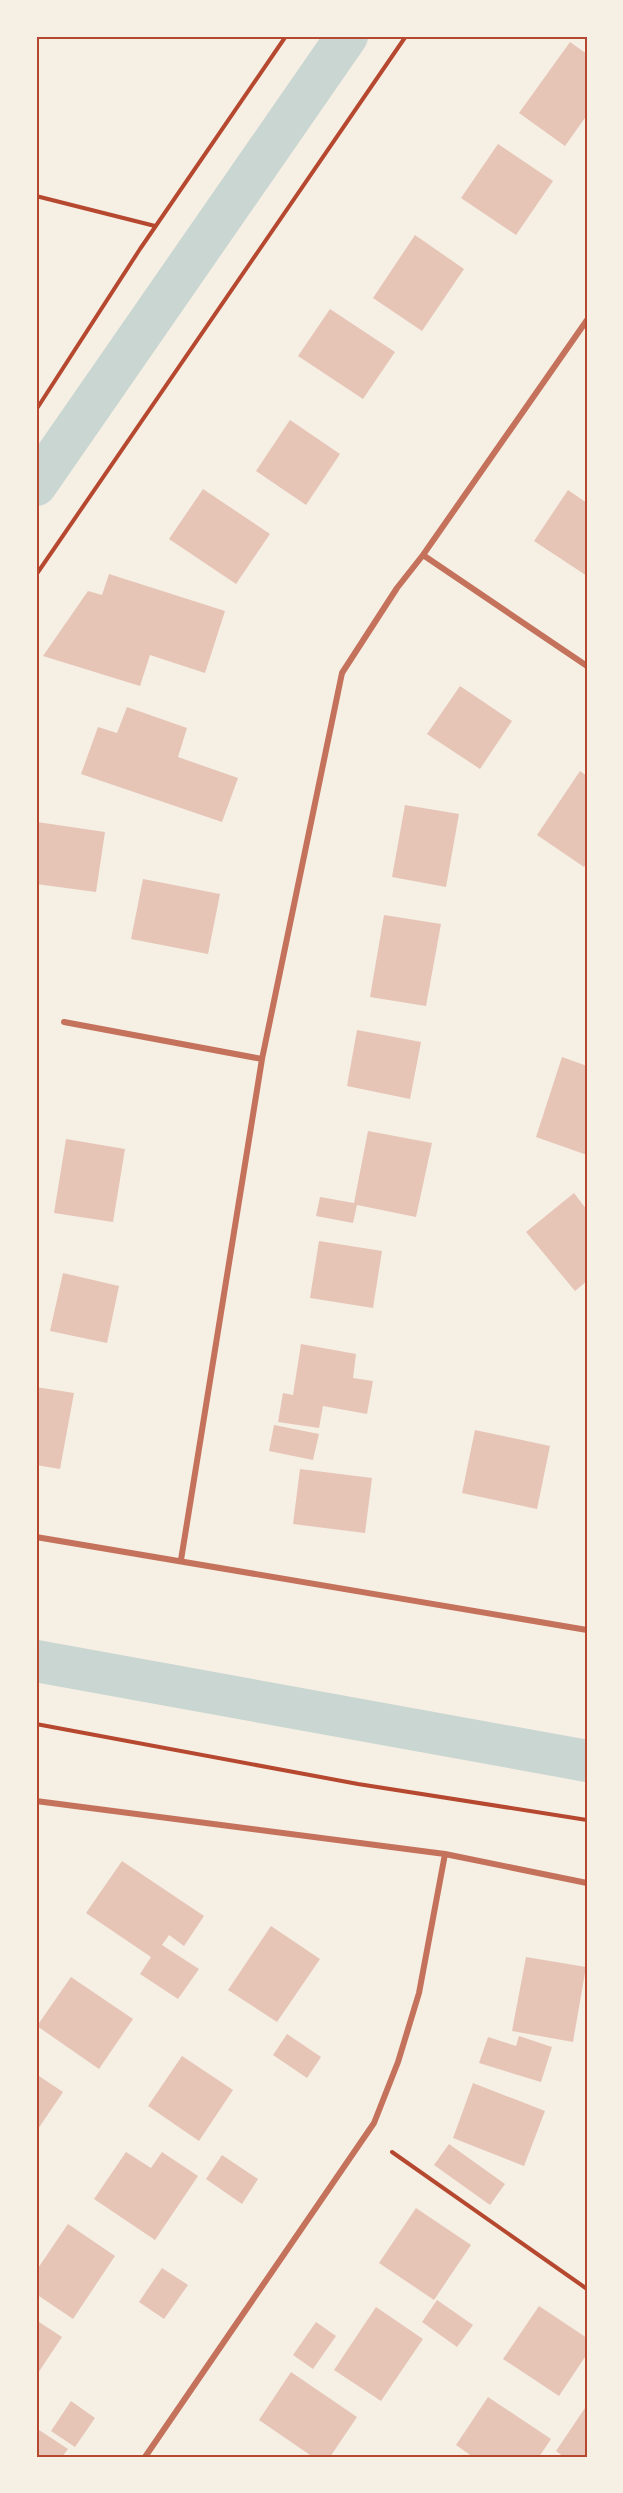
<svg xmlns="http://www.w3.org/2000/svg" width="623" height="2493" viewBox="0 0 623 2493" font-family="Ubuntu,sans-serif">
<style>
.lines{fill:none;stroke-linecap:round;stroke-linejoin:round}
.canal{stroke:#c9d6d2;stroke-width:42}
.building{fill:#e6c5b7}
.path{stroke:#b5482f;stroke-width:4}
.minor{stroke:#c5725c;stroke-width:6}
.neatline{fill:none;stroke:#b5482f;stroke-width:2}
</style>
<rect width="100%" height="100%" fill="#f6efe4"/>
<g class="lines">
<path class="canal" d="M36 485 347 36
M36 1661 587 1761"/>
</g>
<path class="building" d="M570 42 587 54V115L565 146 519 113Z
M498 144 553 181 516 235 461 198Z
M415 235 464 269 422 331 373 298Z
M330 309 395 352 363 399 298 356Z
M290 420 340 454 306 505 256 471Z
M203 489 270 534 236 584 169 539Z
M568 490 587 503V576L534 541Z
M109 574 225 611 205 673 150 655 140 686 43 656 88 591 102 595Z
M460 686 512 721 480 769 427 734Z
M127 707 187 728 178 757 238 778 222 822 81 774 98 727 117 733Z
M580 771 587 776V862L584 867 537 835Z
M405 805 459 814 446 887 392 877Z
M37 822 105 832 96 892 36 884Z
M143 879 220 894 208 954 131 939Z
M384 915 441 924 426 1006 370 997Z
M357 1030 421 1042 410 1099 347 1086Z
M562 1057 587 1066V1155L536 1137Z
M368 1131 432 1143 416 1217 357 1205 353 1223 316 1216 320 1197 354 1203Z
M66 1139 125 1149 113 1222 54 1213Z
M574 1193 587 1210V1281L575 1291 526 1232Z
M319 1241 382 1251 373 1308 310 1298Z
M63 1273 119 1286 107 1343 50 1331Z
M301 1344 356 1354 353 1378 373 1381 367 1414 323 1406 319 1428 278 1422 283 1393 293 1395Z
M36 1387 74 1393 60 1469 36 1465Z
M274 1425 319 1434 313 1460 269 1451Z
M475 1430 550 1446 537 1509 462 1493Z
M300 1469 372 1478 365 1533 293 1524Z
M122 1861 204 1916 184 1946 169 1935 162 1945 199 1969 178 1999 140 1974 151 1957 86 1913Z
M271 1926 320 1959 277 2022 228 1990Z
M526 1957 586 1967 573 2042 512 2031Z
M71 1977 133 2019 99 2069 37 2026Z
M287 2034 321 2057 307 2078 273 2055Z
M519 2036 552 2047 541 2082 479 2063 488 2037 516 2046Z
M182 2056 233 2090 199 2141 148 2106Z
M36 2074 63 2092 36 2132Z
M473 2083 545 2111 524 2166 453 2138Z
M449 2144 505 2184 490 2205 434 2165Z
M126 2152 151 2168 162 2152 198 2176 155 2240 94 2199Z
M222 2155 258 2179 242 2204 206 2179Z
M416 2208 471 2245 434 2300 379 2263Z
M68 2224 115 2256 73 2319 36 2294V2271Z
M162 2268 188 2285 164 2319 139 2302Z
M437 2300 473 2325 457 2347 422 2322Z
M539 2306 587 2338V2354L559 2396 503 2359Z
M376 2307 423 2339 381 2401 334 2370Z
M36 2320 62 2337 36 2376Z
M316 2322 336 2336 313 2369 293 2355Z
M291 2372 357 2417 330 2457H313L259 2420Z
M488 2397 551 2439 539 2457H473L456 2445Z
M71 2401 95 2418 75 2447 51 2431Z
M587 2405V2457H564L556 2451Z
M36 2428 68 2449 62 2457 36 2455Z"/>
<g class="lines">
<path class="path" d="M36 196 155 226
M36 410 140 249 286 36
M36 575 406 36
M36 1724 358 1784 587 1820
M392 2152 587 2289"/>
<path class="minor" d="M423 555 587 666
M64 1022 262 1059
M36 1537 587 1630
M181 1560 262 1059 342 673 397 588 423 555 587 320
M36 1801 445 1854 587 1883
M145 2457 374 2123 398 2062 419 1993 445 1854"/>
</g>
<rect width="623" height="2493" fill="none" stroke="#f6efe4" stroke-width="75"/>
<rect x="38" y="38" width="548" height="2418" class="neatline"/>
</svg>
